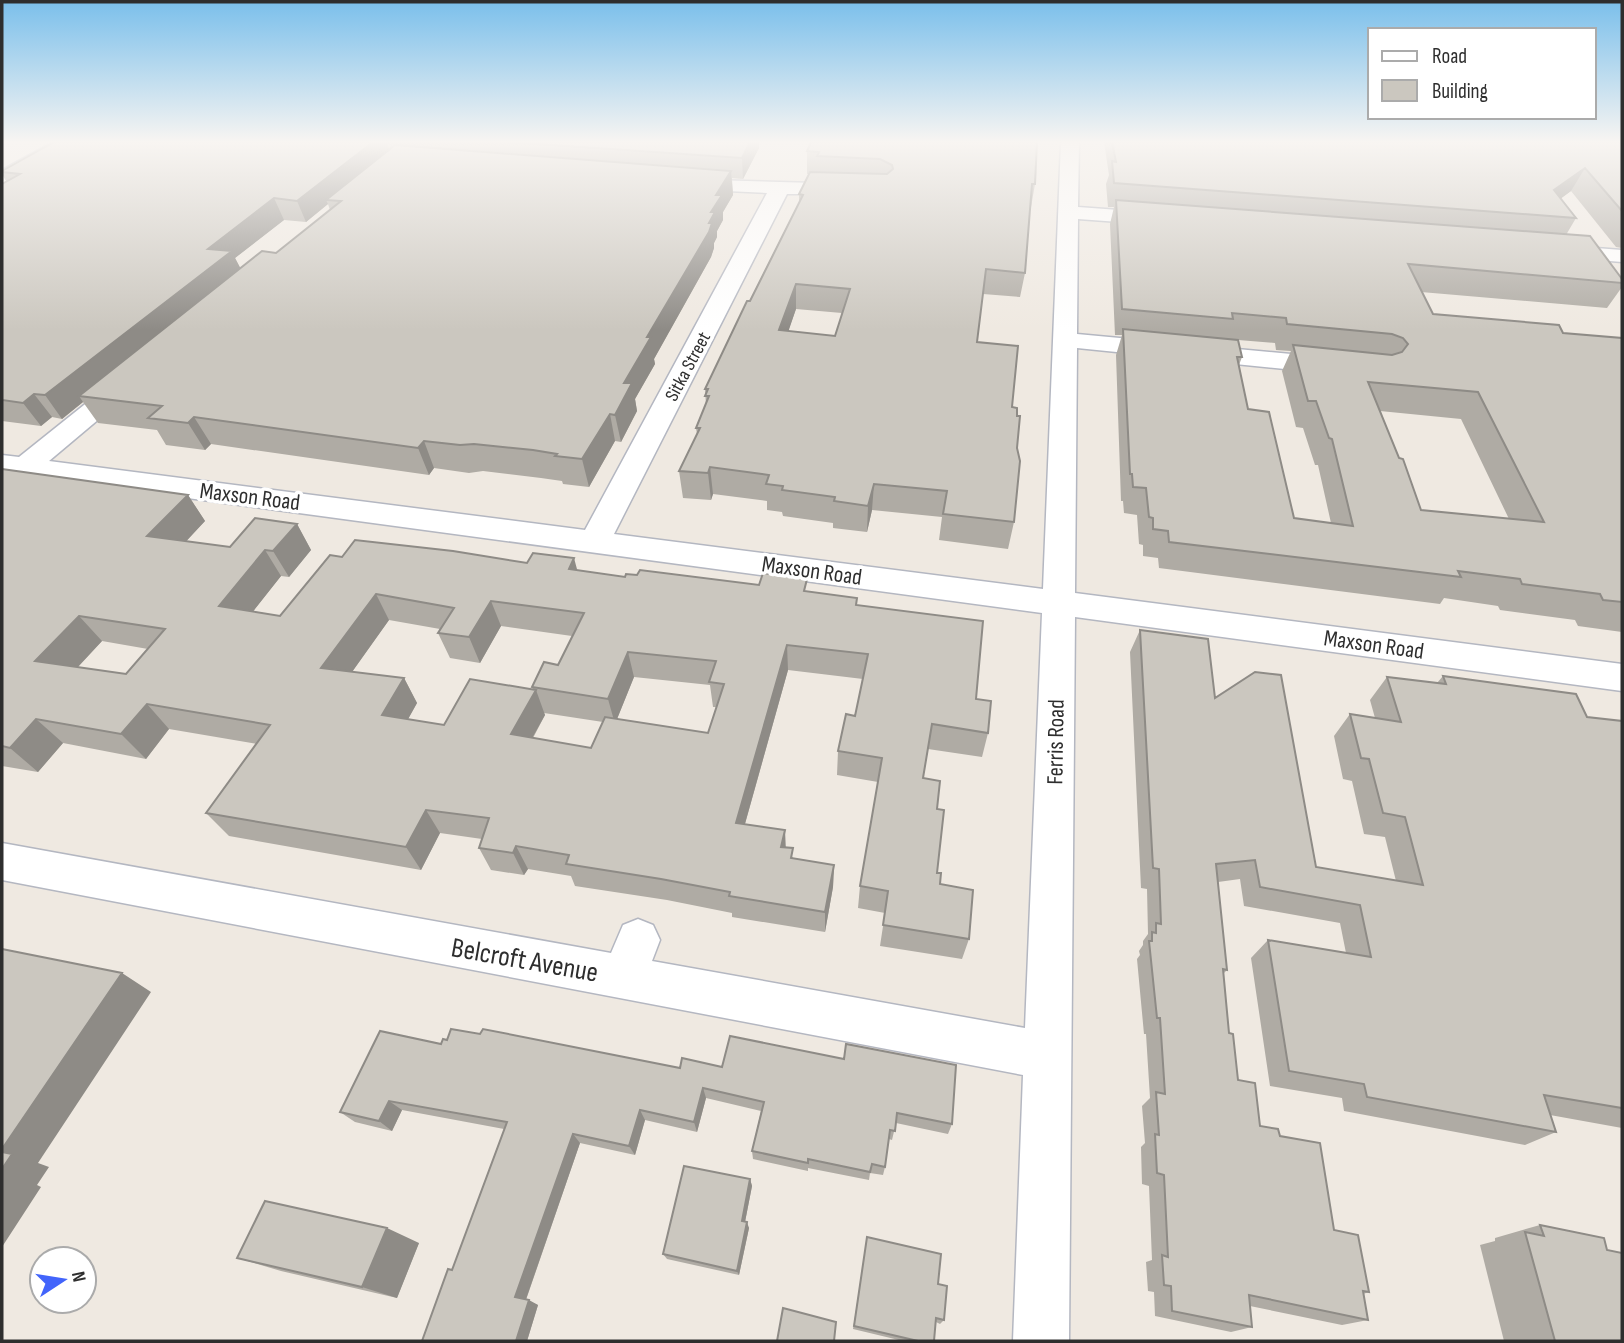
<svg xmlns="http://www.w3.org/2000/svg" width="1624" height="1343" viewBox="0 0 1624 1343" font-family="'Sofia Sans Condensed',sans-serif">
<style>
.lines{fill:none;stroke-linecap:round;stroke-linejoin:round}
.minor-casing{stroke:#b4b7c1;stroke-width:3}
.minor{fill:#fff;fill-rule:evenodd}
.wall{fill:#afaba4;fill-rule:evenodd}
.shaded-wall{fill:#8e8b86}
.building{fill:#cbc7bf;stroke:#8e8b86;stroke-width:2;fill-rule:evenodd}
.labels{text-anchor:middle;stroke-width:7;stroke-linejoin:round;paint-order:stroke}
.far-street-label{font-size:19px;fill:#2e2e2e;stroke:#fff}
.street-label{font-size:23px;fill:#2e2e2e;stroke:#fff}
.near-street-label{font-size:28px;fill:#2e2e2e;stroke:#fff}
</style>
<rect width="100%" height="100%" fill="#efe9e1"/>
<g class="lines">
<defs>
<path id="minor" d="M53 142H76L2 184V170Z
M1061 142H1079L1078 207 1160 213 1167 215 1170 219 1167 223 1160 225 1078 219 1077 334 1334 358 1343 361 1347 366 1343 371 1334 374 1077 348 1075 593 1622 664V691L1075 617 1069 1341H1013L1023 1075 2 880V843L611 953 623 925 638 919 653 925 660 940 652 961 1025 1028 1042 613 2 473V455L19 457 119 377 128 374 137 377 141 382 137 387 49 461 585 530 767 193 684 189 677 187 674 183 677 179 851 184 861 190 858 194H787L614 534 1043 589Z
M1557 245 1622 250V262L1549 256 1546 251 1549 246Z"/>
</defs>
<use href="#minor" class="minor-casing"/>
<use href="#minor" class="minor"/>
</g>
<path class="wall" d="M54 142H759V148L743 179 732 178 733 195 723 212V220L717 231V237L714 243V248L711 257 654 359 655 364 635 399 637 411 621 442 615 441 589 487 563 484 562 481 541 478 483 471 469 473 434 468 429 475 211 444 205 450 166 445 157 430 98 423 83 402 62 419 52 417 41 426 2 421V184L6 181 2 174V171ZM328 204 330 210 276 253 240 268 235 258 284 220 306 222Z
M811 142 1035 184 1031 207H1030L1025 273 1020 297 983 294 977 342 1017 416V448L1014 522 1008 549 939 540 942 517 872 510 867 532 833 528V523L783 516 782 512 767 510V501L713 494 711 500 683 498 679 471 697 434 696 428 706 405 705 389 799 202V194L809 174H807V151ZM796 309 842 313 835 336 788 331Z
M1104 142H1622V248L1616 247 1571 191 1561 198 1576 218 1566 235 1622 279V287L1607 308 1421 292 1433 314 1563 333 1622 338V632L1578 626 1575 620 1500 610 1498 606 1444 598 1440 604 1159 568 1158 558 1143 556V545L1139 544 1137 515 1124 513 1123 501H1121L1116 355 1122 335H1115L1110 224 1114 207H1108L1106 184 1109 175ZM1226 339 1275 343 1276 350 1291 351 1282 371 1296 427 1303 428 1315 465H1318L1331 523 1294 518 1248 409 1239 365 1242 357ZM1380 411 1461 419 1509 519 1421 510Z
M2 469 188 495 205 521 186 541 230 547 297 524 311 550 289 577 281 576 253 611 280 616 342 557 578 571 625 577 807 592 857 606 976 699 988 733 982 757 928 749 923 778 937 809V873L940 884 969 939 962 959 880 946 885 913 858 908 860 886 878 782 837 775 838 751 855 716 863 679 788 670 745 824 786 847 793 858 834 865 833 887 825 932 732 917V913L667 900 575 886 571 876 528 869 524 875 491 870 479 848 482 839 440 833 421 870 229 836 206 813 257 744 169 729 146 759 63 743 38 772 2 766ZM389 620 440 629 438 633 450 658 480 663 501 626 572 636 558 665 532 687 533 690 444 725 408 719 417 703 404 678 352 672ZM102 641 148 649 126 674 78 667ZM634 677 710 685 713 707H716L708 733 617 719ZM544 713 603 722 591 748 533 738 545 715Z
M1140 630 1215 698 1316 867 1396 881 1385 837 1364 834 1352 781 1343 779 1334 736 1350 714 1375 718 1370 700 1387 677 1437 683 1443 676 1587 717 1622 721V1128L1550 1115 1556 1132 1525 1145 1344 1111 1342 1098 1270 1086 1251 958 1268 940 1346 953 1340 923 1244 906 1240 879 1218 882 1227 970 1223 974 1229 1033 1238 1080 1260 1126 1280 1136 1369 1292 1363 1294 1368 1320 1342 1325 1250 1306 1252 1327 1231 1332 1155 1316 1154 1292 1148 1291 1146 1262 1152 1260 1149 1186 1142 1184 1141 1147 1145 1143 1142 1106 1150 1098 1146 1034H1144L1137 959 1140 955 1139 951 1143 945V941L1148 934 1147 889 1141 888 1130 652Z
M483 1029 952 1124 948 1134 896 1123 892 1140 889 1139 885 1167 883 1175 870 1173 869 1180 808 1168V1171L753 1159 752 1151 761 1111 706 1098 697 1132 645 1120 635 1155 580 1143 526 1300 538 1305 527 1341H422L452 1270 504 1129 402 1110 392 1131 355 1122 340 1112 447 1040 480 1034Z
M750 1179 752 1186 745 1222 749 1228 739 1275 667 1259 663 1254Z
M1540 1225 1622 1341H1504L1480 1245 1495 1241V1238Z
M867 1237 938 1284 944 1320 940 1324 936 1322 934 1341H903L853 1329Z
M419 1243 397 1298 281 1271 237 1258Z"/>
<path class="shaded-wall" d="M373 142H387L390 154 326 200 328 204 306 222 297 201Z
M750 142H759V148L743 179 742 158Z
M1585 168 1571 191 1540 214 1554 190Z
M731 171 733 195 723 212V220L717 231V237L714 243V248L711 257 654 359 655 364 635 399 637 411 621 442 615 415 624 383 647 337 709 223 716 195Z
M274 198 284 220 235 258 243 273 79 396 83 402 62 419 45 395 208 249Z
M796 284V309L780 356 779 330Z
M34 394 52 417 41 426 23 403Z
M610 414 615 441 589 487 582 459Z
M194 417 211 444 205 450 188 423Z
M424 441 434 468 429 475 418 448Z
M710 467 713 494 711 500 708 473Z
M874 484 872 510 867 532 868 506Z
M188 495 205 521 167 562 147 536Z
M297 524 311 550 289 577 273 551Z
M265 550 281 576 237 632 219 606Z
M574 558 581 584 569 569Z
M376 594 389 620 337 693 321 668Z
M491 601 501 626 480 663 469 637Z
M79 616 102 641 60 686 35 661Z
M787 645 788 670 739 845 736 823Z
M628 652 634 677 615 724 608 699Z
M404 678 417 703 397 739 382 715Z
M536 690 545 715 521 758 511 734Z
M147 704 169 729 146 759 121 734Z
M36 719 63 743 38 772 10 748Z
M426 810 440 833 421 870 406 847Z
M785 830 786 852 781 847Z
M516 846 528 869 524 875 513 853Z
M834 865 833 887 825 932V912Z
M122 973 151 992 38 1163 49 1167 37 1185 41 1187 2 1247V1149Z
M703 1088 706 1098 697 1132 694 1122Z
M389 1101 402 1110 392 1131 379 1121Z
M640 1110 645 1120 635 1155 629 1146Z
M573 1134 580 1143 525 1302 515 1297Z
M750 1179 752 1186 744 1227 742 1221Z
M747 1222 749 1228 739 1275 737 1271Z
M387 1228 419 1243 397 1298 362 1287Z
M529 1300 538 1305 527 1341H516Z"/>
<path class="building" d="M54 142H373L297 201 274 198 208 249 232 251 45 395 34 394 23 403 2 400V184L20 174 2 172V171Z
M507 142H750L742 158Z
M811 142H1037L1035 184H1032L1025 273 986 269 977 342 1018 346 1012 407 1017 408V416H1020L1017 448 1020 461 1014 522 943 514 947 491 874 484 868 506 834 501 835 497 782 490 783 486 766 484 769 475 710 467 708 473 679 471 700 428H696L709 396H705L708 389H705L747 301H750L803 195 799 194 810 172 887 174 893 169 892 165 880 159 817 156 819 152 807 151ZM796 284 850 289 835 336 779 330Z
M1112 142H1622V211L1585 168 1554 190 1576 218 1114 183 1112 161 1116 162Z
M395 145 731 171 716 195H722L711 212H715L709 223H712L709 232 647 337H651L624 383H632L615 415 610 414 582 459 555 456 557 454 533 450 474 444 460 445 424 441 418 448 194 417 188 423 148 418 162 406 79 396 262 251 276 253 341 201 326 200Z
M1116 200 1590 236 1622 279V283L1408 264 1433 314 1559 325 1563 333 1622 338V602L1603 600 1600 594 1522 584 1520 579 1458 571 1461 577 1169 542 1168 531 1153 529V518L1149 517 1146 488 1133 487 1132 474H1130L1123 329 1238 340 1242 357H1237L1248 409 1269 412 1294 518 1353 526 1332 439 1329 438 1316 401H1308L1293 345 1392 355 1402 352 1408 344 1403 338 1392 334 1287 324 1286 318 1232 313 1233 319 1122 309ZM1368 382 1478 392 1544 522 1421 510 1403 459 1399 458Z
M2 469 188 495 147 536 230 547 255 518 297 524 273 551 265 550 219 606 280 616 330 555 342 557 355 540 453 551 527 563 533 553 574 558 569 569 625 577 626 574 637 575 640 570 759 585 763 573 807 579 804 591 857 598 856 605 983 621 976 699 991 701 988 733 932 724 923 778 940 781 937 809 944 810 937 873H941L940 884 973 890 969 939 883 925 888 891 860 886 882 758 838 751 846 714 855 716 868 654 787 645 736 823 785 830 781 847 793 848 791 858 834 865 825 912 729 896 730 892 661 879 566 864 569 855 516 846 513 853 479 848 489 818 426 810 406 847 206 813 270 725 147 704 121 734 36 719 10 748 2 746ZM376 594 454 608 438 633 469 637 491 601 584 613 558 665 544 662 532 687 608 699 628 652 716 661 709 682 724 684 708 733 605 717 591 748 511 734 536 690 470 679 444 725 382 715 404 678 321 668ZM79 616 165 629 126 674 35 661Z
M1140 630 1208 639 1215 698 1255 672 1281 675 1316 867 1423 885 1405 817 1383 813 1369 759 1361 758 1350 714 1401 722 1387 677 1446 684 1443 676 1576 694 1587 717 1622 721V1108L1544 1095 1556 1132 1367 1097 1364 1084 1289 1071 1268 940 1371 957 1360 905 1260 887 1255 860 1216 864 1227 970 1223 969 1229 1033 1233 1034 1238 1080 1255 1083 1260 1126 1278 1129 1280 1136 1320 1143 1334 1230 1358 1235 1369 1292 1363 1291 1368 1320 1249 1295 1252 1327 1172 1311 1171 1286 1164 1285 1162 1255 1168 1257 1164 1175 1157 1173 1155 1134 1159 1135 1156 1092 1165 1094 1160 1018H1157L1149 941H1152V932L1156 933V923L1161 924 1159 869 1153 868Z
M2 949 122 973 2 1149Z
M451 1029 480 1034 483 1029 680 1068 682 1058 722 1067 730 1036 844 1059 846 1044 956 1065 952 1124 897 1113 895 1131 890 1130 885 1167 872 1164 870 1172 808 1159V1163L752 1151 764 1102 703 1088 694 1122 640 1110 629 1146 573 1134 515 1297 529 1300 516 1341H422L448 1269 452 1270 507 1122 389 1101 379 1121 340 1112 380 1031 441 1044 443 1039 447 1040Z
M2 1152 12 1154 2 1169Z
M684 1166 750 1179 742 1221 747 1222 737 1271 663 1254Z
M265 1201 387 1228 362 1287 237 1258Z
M1540 1225 1604 1238 1607 1250 1622 1253V1341H1555L1525 1232 1544 1236Z
M867 1237 941 1254 938 1284 947 1286 944 1320 936 1318 934 1341H918L854 1326Z
M783 1308 836 1322 834 1341H777Z"/>
<linearGradient id="sky" x2="0" y2="1"><stop stop-color="#7abfeb"/><stop offset="0.43" stop-color="#f8f5f2"/><stop offset="1" stop-color="#f8f5f2" stop-opacity="0"/></linearGradient>
<rect width="1624" height="330" fill="url(#sky)"/>
<g class="labels">
<g class="far-street-label">
<text transform="translate(687 366) rotate(-62)" y="7">Sitka Street</text>
</g>
<g class="street-label">
<text transform="translate(250 496) rotate(7)" y="8">Maxson Road</text>
<text transform="translate(812 570) rotate(8)" y="8">Maxson Road</text>
<text transform="translate(1374 644) rotate(8)" y="8">Maxson Road</text>
<text transform="translate(1055 742) rotate(-89)" y="8">Ferris Road</text>
</g>
<g class="near-street-label">
<text transform="translate(525 959) rotate(10)" y="10">Belcroft Avenue</text>
</g>
</g>
<rect width="1624" height="1343" fill="none" stroke="#2e2e2e" stroke-width="7"/>
<rect x="1368" y="28" width="228" height="91" fill="#ffffff" stroke="#ababab" stroke-width="2"/>
<rect x="1382" y="51" width="35" height="10" fill="#ffffff" stroke="#ababab" stroke-width="2"/>
<text x="1432" y="63" font-size="21" fill="#2e2e2e">Road</text>
<rect x="1382" y="80" width="35" height="21" fill="#cbc7bf" stroke="#ababab" stroke-width="2"/>
<text x="1432" y="98" font-size="21" fill="#2e2e2e">Building</text>
<g transform="translate(63 1280) rotate(78)"><circle r="33" fill="#ffffff" stroke="#ababab" stroke-width="2"/>
<path d="M0-5L12 26L0 18L-12 26Z" fill="#4264fb"/>
<text y="-10" font-size="19" font-weight="bold" text-anchor="middle" fill="#2e2e2e">N</text>
</g>
</svg>
